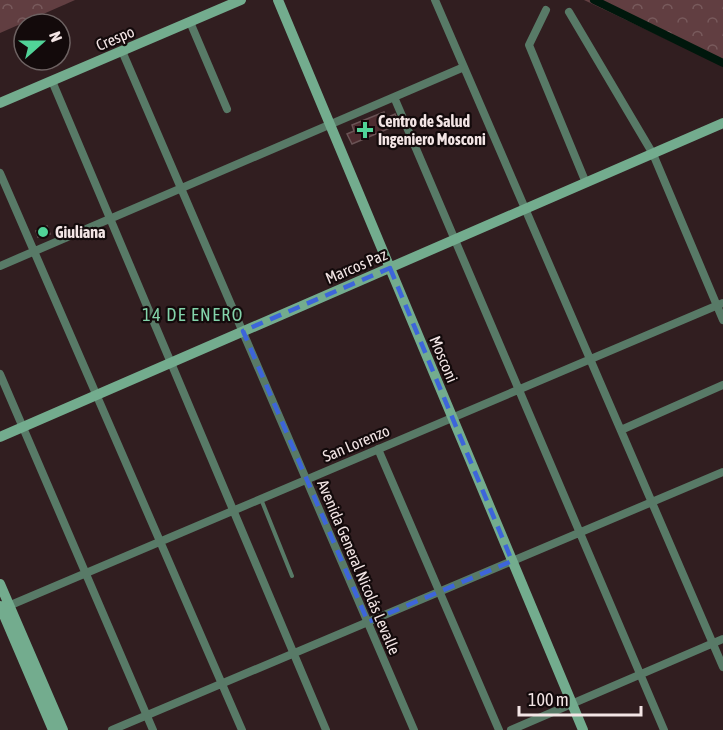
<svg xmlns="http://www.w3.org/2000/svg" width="723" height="730" viewBox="0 0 723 730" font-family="'Asap Condensed',sans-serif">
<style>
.forest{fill:url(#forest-crowns)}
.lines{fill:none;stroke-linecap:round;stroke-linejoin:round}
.canal{stroke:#00170c;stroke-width:8}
.building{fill:#4e2c30;stroke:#6a5355;stroke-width:1.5}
.lane{stroke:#587a67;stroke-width:4}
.street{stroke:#587a67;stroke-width:8}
.secondary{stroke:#73ac8e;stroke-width:10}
.marked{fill:none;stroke:#3d65da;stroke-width:4.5;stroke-dasharray:12 8;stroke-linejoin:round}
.poi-dot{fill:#51d398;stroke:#130a0b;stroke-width:2}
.labels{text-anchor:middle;stroke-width:4.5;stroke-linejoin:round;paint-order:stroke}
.street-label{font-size:16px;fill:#f3e5e5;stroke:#130a0b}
.poi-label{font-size:16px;font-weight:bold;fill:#f3e5e5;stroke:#130a0b;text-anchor:start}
.neighbourhood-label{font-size:18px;letter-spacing:1.5px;fill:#83d4aa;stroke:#130a0b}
</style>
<defs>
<pattern id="forest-crowns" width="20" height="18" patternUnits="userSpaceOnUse" patternTransform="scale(1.5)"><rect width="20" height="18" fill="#613e41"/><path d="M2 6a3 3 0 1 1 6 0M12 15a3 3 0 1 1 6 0" fill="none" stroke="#785a5c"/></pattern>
</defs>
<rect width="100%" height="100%" fill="#311e20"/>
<path class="forest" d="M0 0H75L0 33Z
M584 0H723V66Z"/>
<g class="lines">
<path class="canal" d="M594 0 723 63"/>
</g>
<path class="building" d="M384 112 386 118 395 114 399 124 352 144 347 134 354 131 352 125Z
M47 226 50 234 38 237 36 231Z"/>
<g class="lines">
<path class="lane" d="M261 499 292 576"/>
<path class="street" d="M435 0 723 667
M546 10 529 45 586 183
M569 12 653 154 723 320
M190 22 227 109
M122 51 414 730
M52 81 326 730
M394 97 664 730
M0 173 242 730
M0 266 464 67
M0 374 153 730
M621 430 723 385
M378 449 499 730
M6 607 723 303
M112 730 723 472
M511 730 723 639"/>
<path class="secondary" d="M278 0 583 730
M0 103 241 0
M0 437 723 123
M0 584 63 730
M0 606 53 730"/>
</g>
<path class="marked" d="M390 268 512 561 368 622 243 331Z"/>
<g class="poi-dot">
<path d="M362 121h6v6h6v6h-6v6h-6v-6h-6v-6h6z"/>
<circle cx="43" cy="232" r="6"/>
</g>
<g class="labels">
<g class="street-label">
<text transform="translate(115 38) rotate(-23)" y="6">Crespo</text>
<text transform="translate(356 266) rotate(-23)" y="6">Marcos Paz</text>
<text transform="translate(444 359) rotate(67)" y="6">Mosconi</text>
<text transform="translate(356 443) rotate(-23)" y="6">San Lorenzo</text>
<text transform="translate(359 567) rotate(67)" y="6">Avenida General Nicolás Levalle</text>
</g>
<g class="poi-label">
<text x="378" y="127">Centro de Salud<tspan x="378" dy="18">Ingeniero Mosconi</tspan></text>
<text x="55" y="238">Giuliana</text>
</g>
<g class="neighbourhood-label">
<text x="193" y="321">14 DE ENERO</text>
</g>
</g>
<g transform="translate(42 42) rotate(69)"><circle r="28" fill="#130a0b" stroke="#6d6262" stroke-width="1.5"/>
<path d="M0-4.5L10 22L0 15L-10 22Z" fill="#51d398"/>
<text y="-9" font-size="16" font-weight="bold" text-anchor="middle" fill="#f3e5e5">N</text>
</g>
<path d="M519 706v9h122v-9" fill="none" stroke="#f3e5e5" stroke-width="3"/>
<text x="528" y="706" font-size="18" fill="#f3e5e5" stroke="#130a0b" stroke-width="4.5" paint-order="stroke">100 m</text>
</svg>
